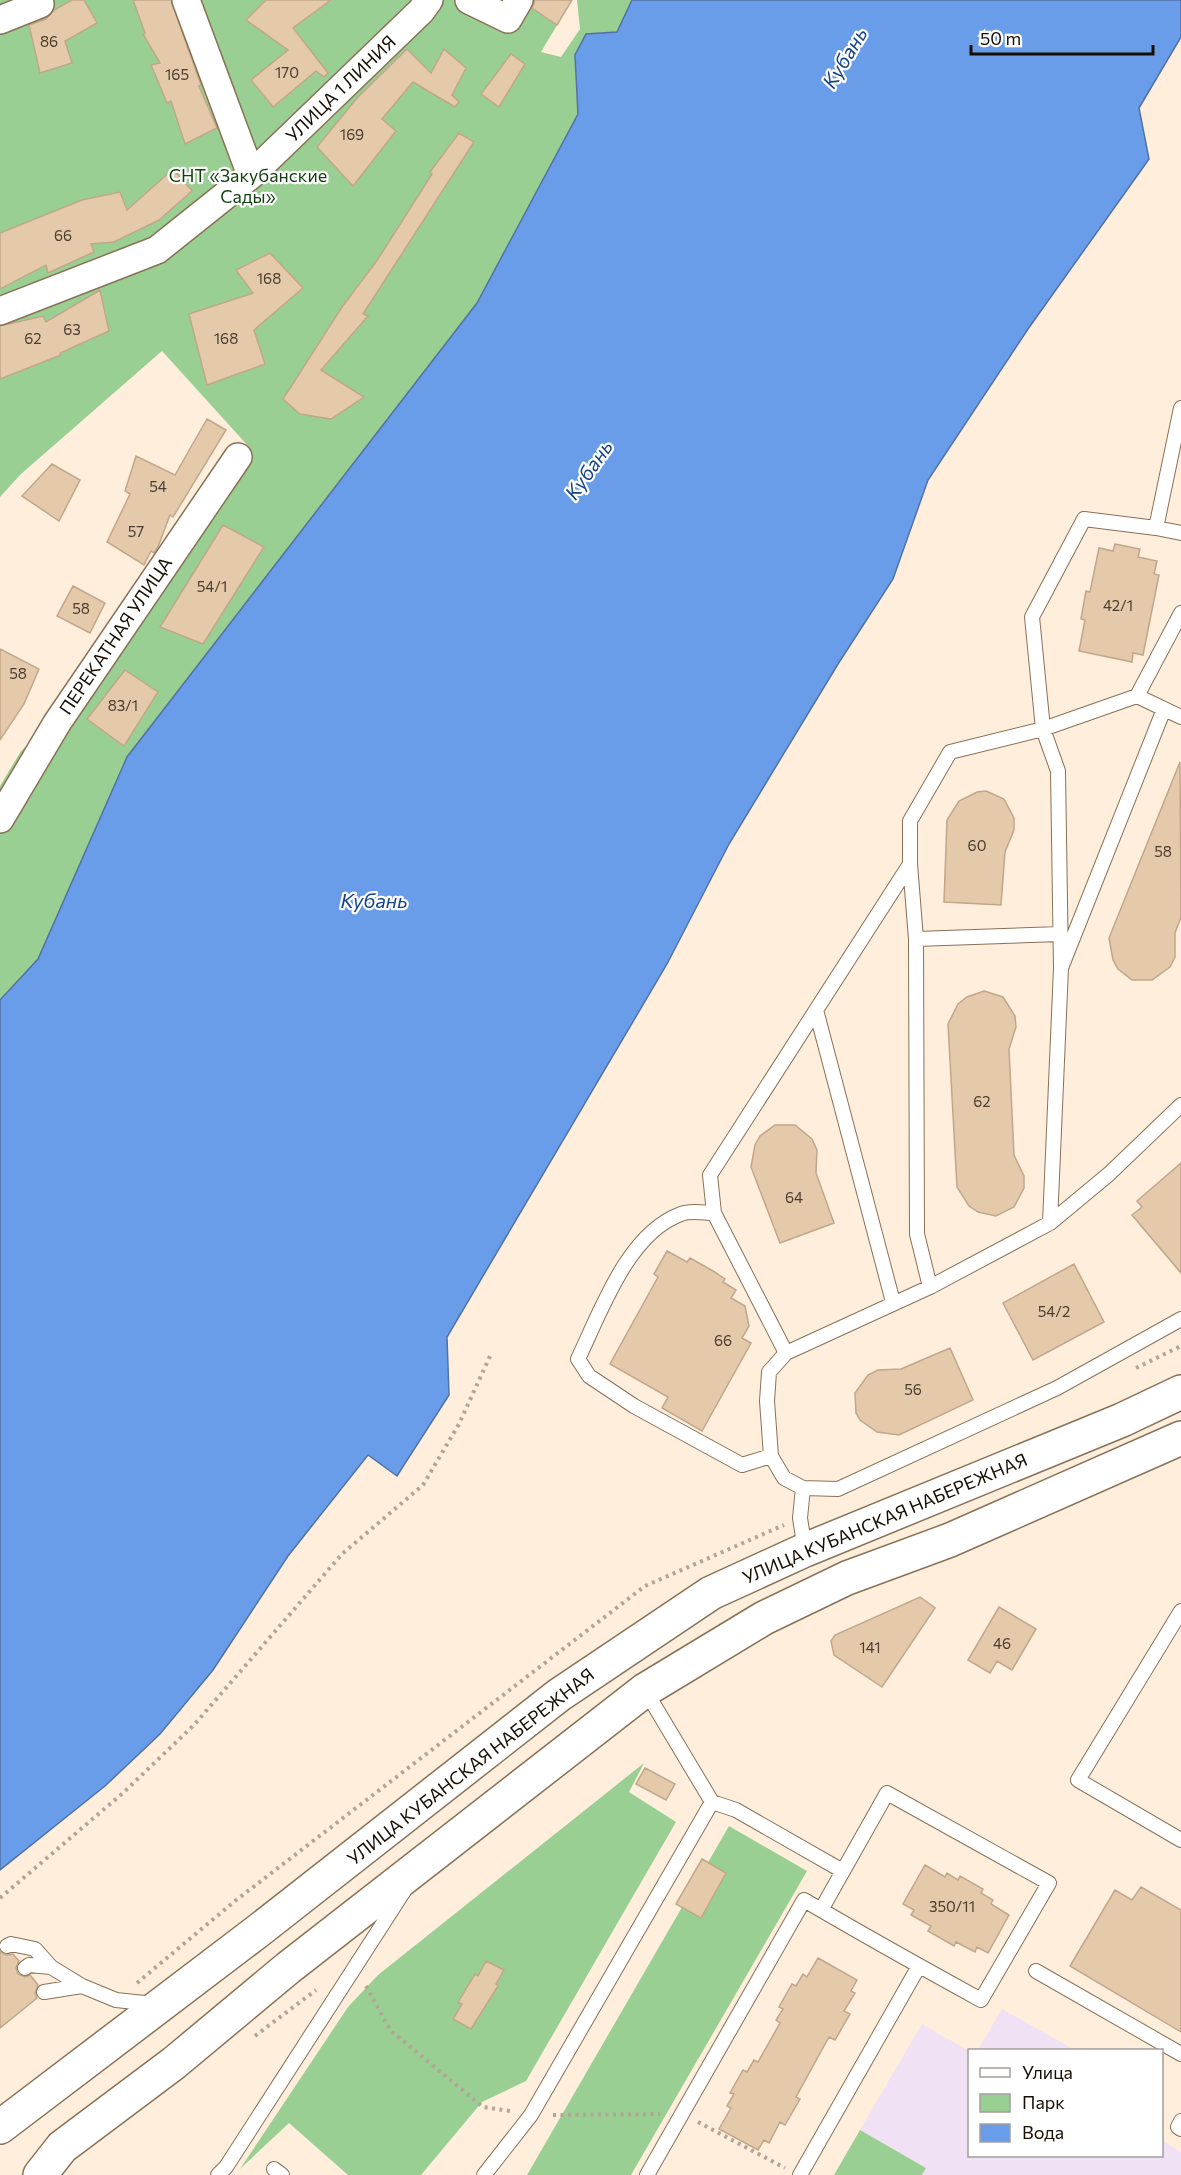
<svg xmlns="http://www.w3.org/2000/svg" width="1181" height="2175" viewBox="0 0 1181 2175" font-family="Commissioner,sans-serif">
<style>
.education{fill:#f1e1f4}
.green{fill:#99cf92}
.water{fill:#6a9de9;stroke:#5172a4;stroke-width:1.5}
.building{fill:#e4c9ab;stroke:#c1a78a;stroke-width:1.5}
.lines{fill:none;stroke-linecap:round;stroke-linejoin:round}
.lane-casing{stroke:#897156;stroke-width:16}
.street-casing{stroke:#897156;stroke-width:30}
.secondary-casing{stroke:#897156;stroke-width:36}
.path{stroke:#b3a595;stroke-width:4;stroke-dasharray:3 4.5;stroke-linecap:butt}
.lane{stroke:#fff;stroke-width:14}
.street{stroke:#fff;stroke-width:27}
.secondary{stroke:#fff;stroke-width:33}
.labels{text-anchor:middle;stroke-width:4.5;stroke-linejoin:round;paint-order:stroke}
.number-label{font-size:15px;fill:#4a3d2e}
.street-label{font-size:18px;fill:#170e04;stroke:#fff}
.park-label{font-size:18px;fill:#123f0d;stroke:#fff}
.water-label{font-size:20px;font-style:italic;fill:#144387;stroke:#fff}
</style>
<rect width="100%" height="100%" fill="#ffeedc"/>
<path class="education" d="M1002 2009 1075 2050H978Z
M922 2024 969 2051 970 2156H1162V2140L1181 2152V2175H922L926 2168 860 2130Z"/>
<path class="green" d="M0 0H572L541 52 561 57 580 29 577 0H632L617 32 587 34 575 55 578 114 477 303 127 757 38 959 0 1000V786L21 751 71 703 246 461 249 447 162 351 21 474 0 497Z
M644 1763 629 1792 676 1822 526 2081 482 2102 421 2175H348L289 2123 240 2169 348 2007 378 1975Z
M729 1826 807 1871 631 2175H527Z
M860 2130 926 2168 922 2175H834Z"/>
<path class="water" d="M632 0H1181V37L1139 108 1149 159 1028 329 928 480 893 579 838 664 729 844 667 964 447 1337 449 1395 397 1476 368 1455 288 1556 213 1670 160 1734 105 1786 0 1870V1000L38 959 127 757 477 303 578 114 575 55 586 34 617 32Z"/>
<path class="building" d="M72 0H84L97 23 65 41 72 63 40 73 29 25 46 19 54 10Z
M133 0H171L201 85 199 86 217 128 185 144 171 101 167 103 151 65 160 63 143 34 145 33Z
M266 0H331L293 28 328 73 324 77 316 71 273 107 251 80 288 50 246 20Z
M535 0H572L557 25 532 8Z
M407 49 431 73 444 49 466 68 452 95 459 102 455 107 413 82 382 119 396 131 353 186 317 147 357 98Z
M511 54 525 64 499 107 481 94Z
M459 133 474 142 363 314 368 316 321 370 364 397 331 419 300 414 283 399 342 307 378 259 432 174 430 172Z
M173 169 192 191 159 220 114 242 91 244 94 252 48 273 46 265 0 289V233L82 200 120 192 127 210Z
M270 253 303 288 254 330 265 364 207 385 189 314 253 293 236 270Z
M100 290 109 331 60 353 61 355 0 379V326L43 316 46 322Z
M207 419 226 430 173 517 170 515 158 547 154 553 151 551 144 565 107 542 130 494 125 491 136 456 175 475Z
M52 464 80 480 59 521 22 496Z
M223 525 264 547 203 644 160 627Z
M1115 544 1140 549 1138 557 1157 561 1154 574 1159 575 1143 655 1133 653 1132 662 1079 651 1085 620 1081 619 1086 591 1090 592 1099 548 1113 551Z
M73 586 105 603 90 633 57 616Z
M0 649 39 669 24 704 0 740Z
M125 670 158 692 124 746 87 719Z
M1180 762 1181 917 1175 933V957L1170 967 1152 980H1132L1118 969 1113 960 1109 938Z
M986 791 1004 799 1014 818V830L1005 852 1001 905 944 902 947 820 959 801 977 792Z
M984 991 1003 997 1015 1016 1016 1027 1009 1049 1014 1155 1024 1176V1188L1014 1207 996 1216 978 1212 969 1206 957 1187 948 1024 958 1004 967 997Z
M775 1125H795L812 1139 817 1150 816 1173 834 1223 780 1243 751 1167 755 1145 760 1136Z
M1181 1163V1273L1132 1215 1142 1207 1137 1201Z
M667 1251 687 1262 690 1258 713 1271 725 1279 723 1282 736 1290 731 1298 745 1306 749 1326 742 1338 751 1343 702 1431 662 1408 668 1397 610 1364 658 1277 654 1274Z
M1074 1264 1104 1322 1033 1360 1003 1303Z
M950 1348 973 1400 899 1435 877 1432 860 1420 856 1413 855 1393 868 1375 878 1370 901 1369Z
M920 1597 935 1608 882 1687 834 1655 831 1641 835 1635Z
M999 1607 1036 1629 1012 1670 997 1661 990 1673 968 1660Z
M645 1768 675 1784 666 1800 636 1784Z
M702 1859 726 1873 701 1918 676 1904Z
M925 1865 945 1877 947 1873 958 1880 960 1876 983 1889 981 1893 993 1900 991 1904 1009 1915 988 1953 977 1947 975 1952 956 1942 954 1946 928 1931 931 1926 911 1915 914 1910 903 1904Z
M1141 1887 1181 1910V2032L1070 1966 1115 1890 1132 1900Z
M0 1951 6 1955 13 1954 19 1961 16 1968 18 1974 25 1977 30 1975 38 1985 35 1993 37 1998 0 2028Z
M818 1958 857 1980 851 1991 855 1993 844 2011 850 2014 835 2040 829 2037 796 2097 800 2099 785 2125 780 2122 769 2143 764 2140 758 2150 719 2129 731 2108 727 2106 734 2094 730 2093 743 2070 747 2072 754 2060 758 2062 780 2023 776 2020 783 2009 779 2007 792 1984 796 1986 803 1974 807 1977Z
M486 1961 504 1970 496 1984 498 1986 471 2029 453 2019 462 2004 458 2002 475 1974 478 1976Z"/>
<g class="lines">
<defs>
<path id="lane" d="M1156 528 1181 533
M1137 696 1181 613
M916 939 1060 934
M1061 968 1058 771 1043 729 1032 617 1084 519 1156 528 1181 408
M816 1010 893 1302
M714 1213C704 1213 690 1210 681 1214 628 1233 601 1311 578 1359L589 1376 634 1406 742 1465 771 1456
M1050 1223 1061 968 1164 709
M930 1287 917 1234 916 939 910 864V821L950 752 1043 729 1137 696 1181 717
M786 1353 714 1213 710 1175 910 864
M803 1488 838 1489 1057 1388 1181 1319
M805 1550 800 1518 803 1488 784 1478 771 1456 767 1401 769 1372 786 1353 930 1287 1050 1223 1109 1174 1181 1105
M1181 1611 1078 1780 1181 1840
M645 1690 712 1802
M7 1946 11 1944 35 1949 51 1967
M25 1968 29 1965 51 1967 82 1986
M1036 1971 1181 2054
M44 1992 82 1986 116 2000 154 2004
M1181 2121 1178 2127 1181 2129
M274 2169 282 2175
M218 2175 226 2167 404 1891
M484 2175 531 2115 712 1802 736 1810 841 1870
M647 2175 804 1900C862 1934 921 1967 981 2000L1049 1883 887 1793 821 1910
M800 2175 919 1966"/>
<path id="street" d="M186 0 251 175
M469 0 508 19 519 0
M0 20 40 4
M0 311 157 250 251 175 421 11 429 0
M0 819 57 723 238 457"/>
<path id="secondary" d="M0 2127 258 1931 559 1695 711 1593 805 1550 1122 1420 1181 1392
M40 2175 62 2147 174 2063 288 1968 645 1690 764 1618 847 1578 950 1540 1181 1438"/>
</defs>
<use href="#lane" class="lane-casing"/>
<use href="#street" class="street-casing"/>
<use href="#secondary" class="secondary-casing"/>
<path class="path" d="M1136 1368 1181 1346
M0 1898 123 1793 194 1725 342 1554 423 1485 459 1424 491 1354
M137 1983 235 1901 645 1586 784 1525
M366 1986 390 2030 483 2107 510 2111
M255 2036 316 1990
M553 2115 660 2114
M698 2122 785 2168"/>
<use href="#lane" class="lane"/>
<use href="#street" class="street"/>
<use href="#secondary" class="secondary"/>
</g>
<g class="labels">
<g class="number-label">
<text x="49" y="47">86</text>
<text x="287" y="78">170</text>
<text x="177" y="80">165</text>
<text x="352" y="140">169</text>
<text x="63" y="241">66</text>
<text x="269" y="284">168</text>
<text x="72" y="335">63</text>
<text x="33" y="344">62</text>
<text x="226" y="344">168</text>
<text x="158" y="492">54</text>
<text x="136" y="537">57</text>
<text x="212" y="592">54/1</text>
<text x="1118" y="611">42/1</text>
<text x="81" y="614">58</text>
<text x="18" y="679">58</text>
<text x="123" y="711">83/1</text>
<text x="977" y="851">60</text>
<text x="1163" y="857">58</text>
<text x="982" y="1107">62</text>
<text x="794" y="1203">64</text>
<text x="1054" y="1317">54/2</text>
<text x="723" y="1346">66</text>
<text x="913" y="1395">56</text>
<text x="1002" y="1649">46</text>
<text x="870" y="1653">141</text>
<text x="952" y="1912">350/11</text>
</g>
<g class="street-label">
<text transform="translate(341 89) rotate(-44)" y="6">УЛИЦА 1 ЛИНИЯ</text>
<text transform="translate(116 636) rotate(-56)" y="6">ПЕРЕКАТНАЯ УЛИЦА</text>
<text transform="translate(885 1519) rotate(-23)" y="6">УЛИЦА КУБАНСКАЯ НАБЕРЕЖНАЯ</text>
<text transform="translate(471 1767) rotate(-38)" y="6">УЛИЦА КУБАНСКАЯ НАБЕРЕЖНАЯ</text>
</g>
<g class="park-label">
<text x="248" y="182">СНТ «Закубанские<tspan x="248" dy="21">Сады»</tspan></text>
</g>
<g class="water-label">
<text transform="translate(845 58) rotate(-59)" y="7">Кубань</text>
<text transform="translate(589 470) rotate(-55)" y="7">Кубань</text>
<text x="374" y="908">Кубань</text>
</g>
</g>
<rect x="968" y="2049" width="195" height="108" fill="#ffffff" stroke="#a29f9b" stroke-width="1.5"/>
<rect x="980" y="2068" width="30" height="9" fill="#ffffff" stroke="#a29f9b" stroke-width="1.5"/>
<text x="1022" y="2079" font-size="18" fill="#170e04">Улица</text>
<rect x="980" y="2094" width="30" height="18" fill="#99cf92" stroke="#a29f9b" stroke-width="1.5"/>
<text x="1022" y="2109" font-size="18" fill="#170e04">Парк</text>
<rect x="980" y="2124" width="30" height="18" fill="#6a9de9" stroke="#a29f9b" stroke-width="1.5"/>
<text x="1022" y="2139" font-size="18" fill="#170e04">Вода</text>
<path d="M971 45v9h182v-9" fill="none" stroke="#170e04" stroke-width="3"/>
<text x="980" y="45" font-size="18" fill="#170e04" stroke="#ffffff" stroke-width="4.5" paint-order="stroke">50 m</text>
</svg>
